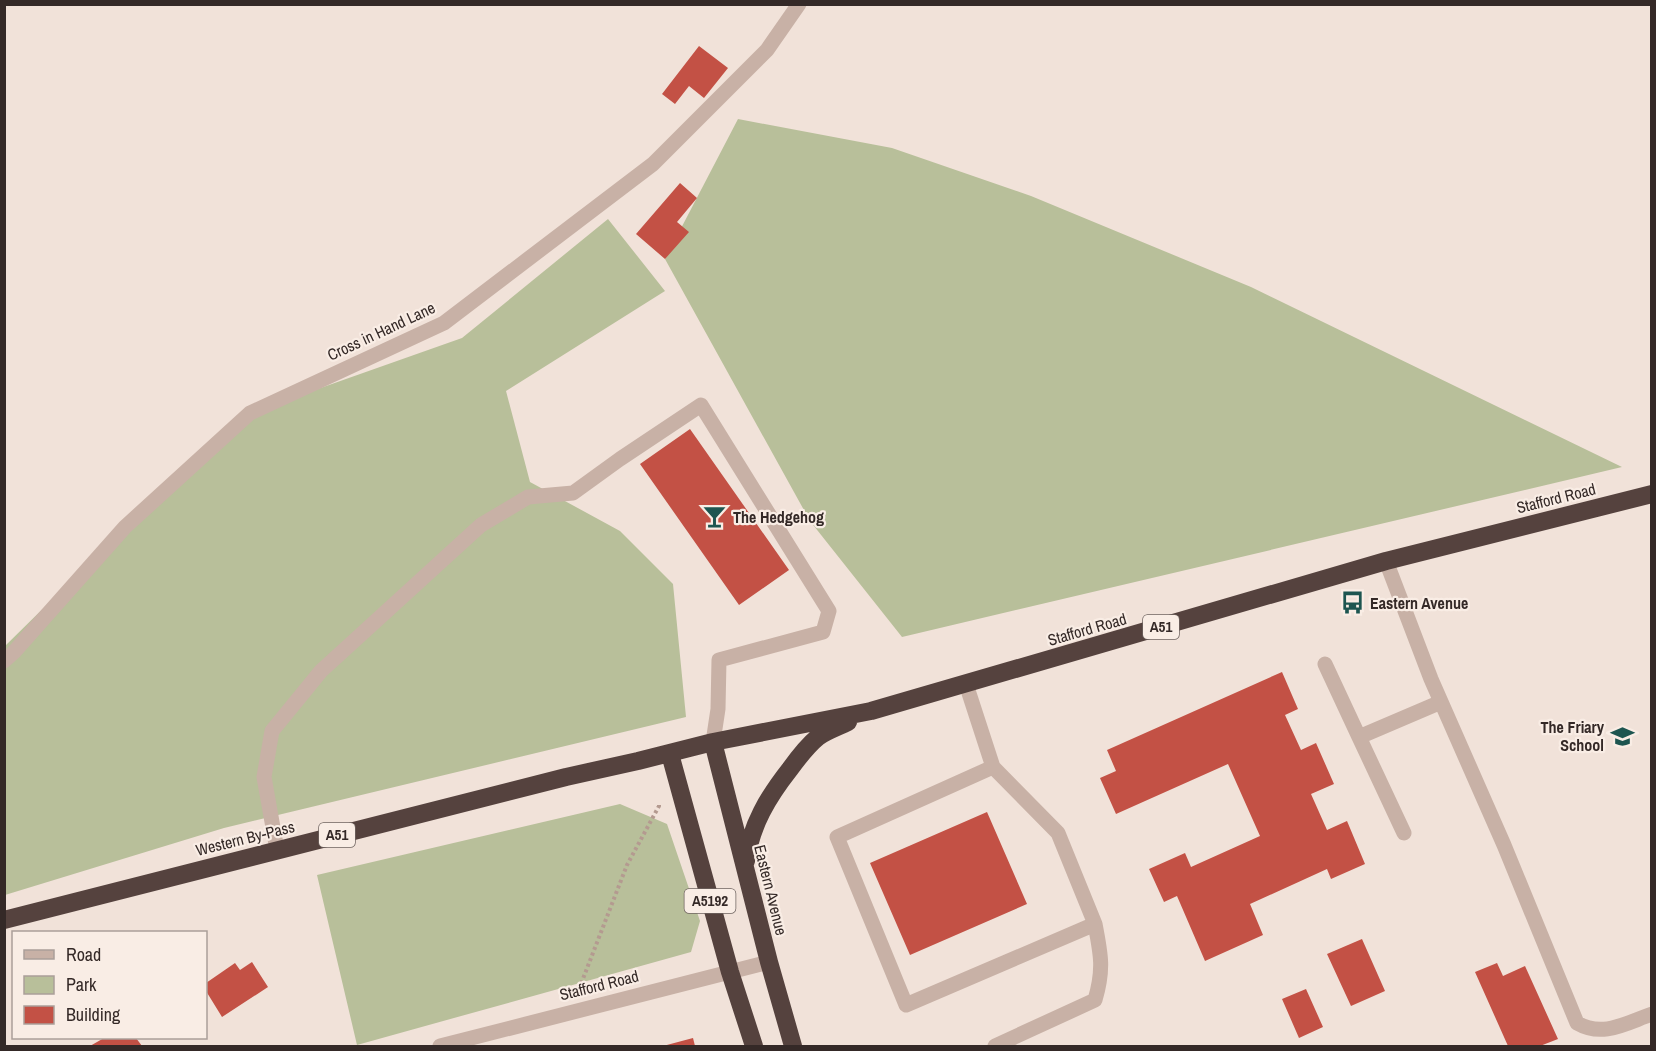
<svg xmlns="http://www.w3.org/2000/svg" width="1656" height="1051" viewBox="0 0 1656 1051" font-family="'Archivo Narrow',sans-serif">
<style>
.green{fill:#b8bf9a}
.building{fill:#c35145}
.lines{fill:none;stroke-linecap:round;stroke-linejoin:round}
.path{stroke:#b49a90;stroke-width:4;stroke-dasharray:3 3;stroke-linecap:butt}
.minor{stroke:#c8b1a6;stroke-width:15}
.highway{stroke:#55423e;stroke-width:18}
.labels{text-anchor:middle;stroke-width:4.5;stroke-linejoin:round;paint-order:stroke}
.shield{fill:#f9ede5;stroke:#6f6460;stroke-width:1.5}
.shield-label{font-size:15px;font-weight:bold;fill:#342927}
.street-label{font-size:16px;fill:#342927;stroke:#f9ede5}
.poi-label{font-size:16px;font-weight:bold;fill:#342927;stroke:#f9ede5;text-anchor:start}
</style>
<rect width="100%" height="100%" fill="#f1e2d9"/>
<path class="green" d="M738 119 892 148 1031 196 1251 287 1622 467 902 637 810 521 665 259Z
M608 219 665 291 506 391 530 482 620 531 673 584 686 717 224 828 5 895V646L140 513 250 413 462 338Z
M620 804 667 824 700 921 691 952 357 1045 317 875Z"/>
<path class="building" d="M699 46 728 68 704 98 689 86 675 104 662 94Z
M680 183 697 198 677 222 689 232 665 259 636 234Z
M690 429 789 570 739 605 640 464Z
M1282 672 1298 709 1285 715 1301 750 1316 743 1334 784 1311 794 1327 830 1347 821 1365 864 1331 879 1327 869 1250 904 1263 935 1205 961 1177 896 1164 902 1149 869 1185 853 1191 867 1260 836 1228 764 1116 814 1100 778 1116 771 1107 750Z
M987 812 1027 904 910 955 870 863Z
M1362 939 1385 991 1351 1006 1327 954Z
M252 962 268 987 222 1017 206 991V983L235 963 240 970Z
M1497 963 1503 976 1525 966 1558 1039 1540 1046H1508L1475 972Z
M1306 989 1323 1027 1299 1038 1282 999Z
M104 1038H136L142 1046H90Z
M693 1038 695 1046H663Z"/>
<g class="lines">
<path class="path" d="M579 989 627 865 659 806V803"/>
<path class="minor" d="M1386 561 1431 679 1504 845 1577 1023C1603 1038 1626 1023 1652 1014
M4 661 14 652 125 527 250 413 444 323 653 164 767 50 799 4
M1325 664 1359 737
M966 684 993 767 1058 833 1095 924 906 1005 837 837 993 767
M1404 833 1359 737 1441 702
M277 850 264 777 272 731 321 671 481 525 528 497 573 493 620 459 701 405 829 611 823 632 719 660 718 709 713 742
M440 1046 769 962
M995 1046 1095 1000C1104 969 1101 955 1095 924"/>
<path class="highway" d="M713 742 769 962 793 1046
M670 754 730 972 754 1046
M746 861C751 825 768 797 790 769 798 758 807 746 818 737 826 731 838 727 848 722
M4 920 566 777 638 761 713 742 871 711 1386 561 1652 494"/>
</g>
<defs>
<symbol id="bar-bare" viewBox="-9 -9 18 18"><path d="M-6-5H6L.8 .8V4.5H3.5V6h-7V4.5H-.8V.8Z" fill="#1d5550" stroke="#f9ede5" stroke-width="2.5" paint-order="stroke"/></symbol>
<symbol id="bus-bare" viewBox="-9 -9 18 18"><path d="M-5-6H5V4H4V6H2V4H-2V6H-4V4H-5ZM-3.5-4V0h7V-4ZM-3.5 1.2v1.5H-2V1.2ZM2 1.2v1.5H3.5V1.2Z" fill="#1d5550" stroke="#f9ede5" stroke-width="2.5" paint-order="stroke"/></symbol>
<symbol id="school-bare" viewBox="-9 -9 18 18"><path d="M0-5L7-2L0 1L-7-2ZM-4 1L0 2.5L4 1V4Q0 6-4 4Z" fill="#1d5550" stroke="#f9ede5" stroke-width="2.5" paint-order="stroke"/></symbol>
</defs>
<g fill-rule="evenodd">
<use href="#bar-bare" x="698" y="500" width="33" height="33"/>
<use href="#bus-bare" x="1336" y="586" width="33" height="33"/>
<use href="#school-bare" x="1606" y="720" width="33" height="33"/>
</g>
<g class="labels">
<g class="shield">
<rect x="1143" y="615" width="36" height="24" rx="4.5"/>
<rect x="319" y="823" width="36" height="24" rx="4.5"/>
<rect x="684.5" y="889" width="51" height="24" rx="4.5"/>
</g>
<g class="shield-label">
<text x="1161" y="632">A51</text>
<text x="337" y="840">A51</text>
<text x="710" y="906">A5192</text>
</g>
<g class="street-label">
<text transform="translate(381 331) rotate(-25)" y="6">Cross in Hand Lane</text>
<text transform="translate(1556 498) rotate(-14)" y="6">Stafford Road</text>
<text transform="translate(1087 629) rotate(-16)" y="6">Stafford Road</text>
<text transform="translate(245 838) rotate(-14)" y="6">Western By-Pass</text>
<text transform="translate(771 890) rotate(76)" y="6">Eastern Avenue</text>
<text transform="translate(599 985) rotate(-14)" y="6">Stafford Road</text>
</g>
<g class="poi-label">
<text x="733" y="523">The Hedgehog</text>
<text x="1370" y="609">Eastern Avenue</text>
<text x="1604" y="733" text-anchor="end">The Friary<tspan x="1604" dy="18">School</tspan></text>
</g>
</g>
<rect width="1656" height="1051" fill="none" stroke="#342927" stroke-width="12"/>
<rect x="12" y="931" width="195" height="108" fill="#f9ede5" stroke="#aa9f99" stroke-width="1.5"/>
<rect x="24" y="950" width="30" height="9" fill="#c8b1a6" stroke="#aa9f99" stroke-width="1.5"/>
<text x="66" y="961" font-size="18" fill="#342927">Road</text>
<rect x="24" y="976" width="30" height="18" fill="#b8bf9a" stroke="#aa9f99" stroke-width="1.5"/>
<text x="66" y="991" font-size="18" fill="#342927">Park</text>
<rect x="24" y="1006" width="30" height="18" fill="#c35145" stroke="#aa9f99" stroke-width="1.5"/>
<text x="66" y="1021" font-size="18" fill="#342927">Building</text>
</svg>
